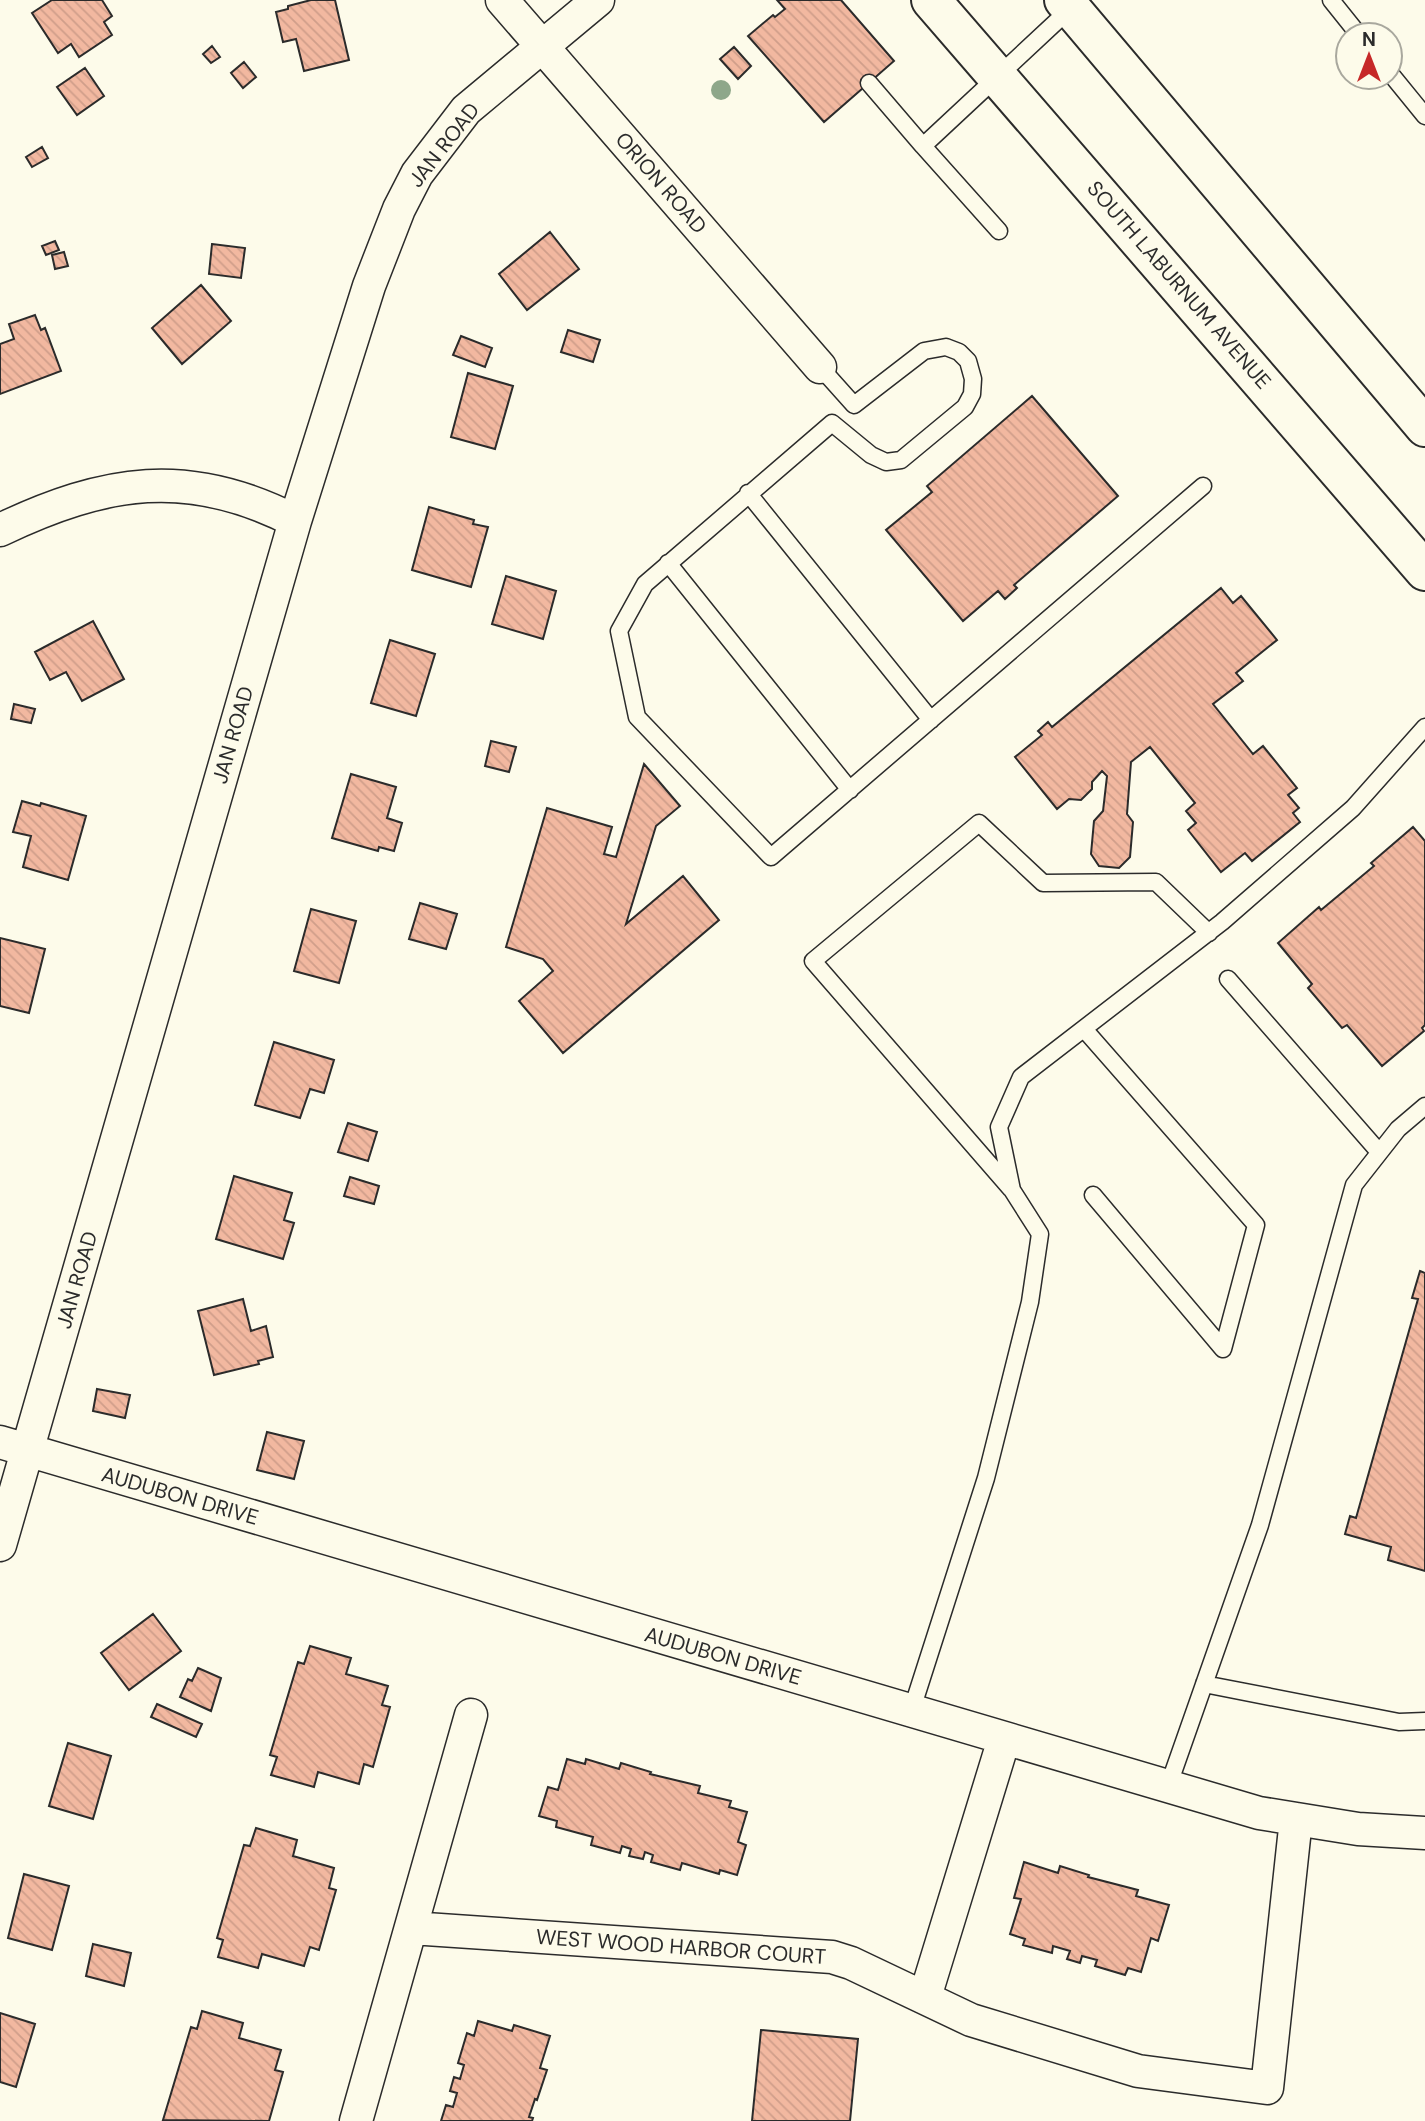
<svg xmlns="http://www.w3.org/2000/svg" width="1425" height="2121" viewBox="0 0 1425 2121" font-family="'DM Sans',sans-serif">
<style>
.building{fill:url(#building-back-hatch);stroke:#2b2b2b;stroke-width:2}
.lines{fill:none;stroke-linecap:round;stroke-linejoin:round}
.service-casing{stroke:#2b2b2b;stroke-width:19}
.minor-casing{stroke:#2b2b2b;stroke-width:35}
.primary-casing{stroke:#2b2b2b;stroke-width:42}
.service{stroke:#fdfbea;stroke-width:16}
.minor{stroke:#fdfbea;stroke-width:32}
.primary{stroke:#fdfbea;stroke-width:38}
.tree{fill:#8ea78a}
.labels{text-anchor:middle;stroke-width:5;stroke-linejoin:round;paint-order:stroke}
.street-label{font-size:21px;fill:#2b2b2b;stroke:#fdfbea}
</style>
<defs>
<pattern id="building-back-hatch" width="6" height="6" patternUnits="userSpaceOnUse" patternTransform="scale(1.75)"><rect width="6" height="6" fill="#f2b8a0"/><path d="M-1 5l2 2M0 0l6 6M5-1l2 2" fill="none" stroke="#d09e8a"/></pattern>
</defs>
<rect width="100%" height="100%" fill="#fdfbea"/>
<path class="building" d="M52 0H102L112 16 104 22 112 35 79 57 71 44 58 53 32 13Z
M311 0H335L349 60 304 71 296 39 283 42 276 12 288 9V6Z
M777 0H841L894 61 824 122 748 36 773 15 775 17 785 9Z
M212 46 220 57 211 63 203 54Z
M734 47 751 66 738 79 720 59Z
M244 62 256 77 243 88 231 73Z
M85 68 104 96 77 115 57 87Z
M42 147 48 158 32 167 26 157Z
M550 232 579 269 527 310 499 274Z
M55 241 59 250 46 255 42 246Z
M212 244 245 248 241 278 209 274Z
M64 252 68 266 55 269 52 255Z
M201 285 231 321 182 364 152 328Z
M35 315 41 330 45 328 61 371 0 394V344L14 339 9 324Z
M568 330 600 340 593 362 561 352Z
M461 336 492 348 485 367 453 355Z
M468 373 513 386 495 449 451 437Z
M1032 396 1118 496 1014 585 1017 588 1005 599 998 591 963 621 886 530 932 492 927 486Z
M429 507 474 520 473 524 488 527 471 587 412 570Z
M506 576 556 591 543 639 492 624Z
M1221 588 1233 603 1241 596 1277 640 1236 673 1243 681 1213 704 1253 754 1263 746 1297 788 1288 795 1299 808 1293 813 1300 822 1252 861 1245 853 1221 872 1188 830 1196 823 1186 811 1195 803 1150 747 1131 762 1127 814 1133 822 1130 857 1119 868 1099 866 1091 854 1094 821 1103 811 1107 776 1102 771 1092 782V789L1081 800 1069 799 1057 809 1015 757 1042 735 1038 731 1048 722 1052 727Z
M93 621 124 679 82 701 66 672 50 680 35 652Z
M390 640 435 654 416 716 371 703Z
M14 704 35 709 31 723 11 719Z
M491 741 516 747 509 772 485 766Z
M644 764 680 806 656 826 626 924 683 876 719 920 563 1053 519 1001 553 971 543 959 506 947 547 808 612 827 604 854 616 857Z
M351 774 396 787 387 818 402 823 394 851 379 847 378 851 332 838Z
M22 801 40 806 41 803 86 816 68 880 23 867 31 836 13 832Z
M1413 827 1425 841V1025L1422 1028 1424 1031 1382 1066 1347 1025 1342 1028 1308 988 1312 984 1278 943 1319 907 1321 910 1374 866 1371 863Z
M420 903 457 914 446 949 409 939Z
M311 909 356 921 339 983 294 971Z
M0 938 45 949 29 1013 0 1006Z
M274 1042 334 1060 324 1093 310 1089 300 1118 255 1105Z
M348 1123 377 1132 368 1161 338 1152Z
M234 1176 292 1193 284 1220 294 1223 283 1259 216 1239Z
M350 1177 379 1186 374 1204 344 1196Z
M1420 1271 1425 1273V1571L1388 1560 1391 1547 1345 1534 1350 1516 1356 1518 1418 1299 1412 1298Z
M243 1299 251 1331 266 1326 273 1357 258 1361 259 1364 214 1375 198 1311Z
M97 1389 130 1395 125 1418 93 1411Z
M267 1432 304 1441 294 1479 257 1470Z
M153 1614 181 1651 129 1690 101 1653Z
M310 1646 351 1658 346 1674 388 1686 382 1705 390 1707 373 1767 364 1764 359 1784 318 1772 314 1787 271 1775 277 1757 270 1755 298 1662 304 1664Z
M198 1668 221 1678 211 1711 180 1697 188 1679 192 1681Z
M157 1704 202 1724 196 1737 151 1717Z
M68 1743 111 1756 93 1819 49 1806Z
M567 1759 585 1764 586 1759 619 1769 621 1763 651 1772 650 1774 700 1786 698 1793 731 1801 729 1807 747 1812 738 1842 746 1845 737 1875 720 1870 719 1874 682 1863 680 1870 651 1862 653 1855 645 1852 643 1859 629 1856 631 1849 622 1846 620 1853 591 1845 593 1837 556 1827 557 1821 539 1816 548 1787 558 1790Z
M256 1828 297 1840 293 1856 334 1868 329 1888 336 1890 319 1950 310 1947 304 1966 262 1954 258 1968 218 1957 223 1940 217 1938 244 1845 250 1846Z
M1024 1862 1058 1873 1060 1866 1089 1875 1088 1877 1138 1890 1136 1896 1169 1905 1158 1941 1151 1938 1141 1972 1128 1968 1125 1975 1095 1966 1097 1960 1082 1956 1080 1963 1067 1959 1070 1951 1053 1946 1052 1953 1023 1945 1025 1939 1010 1934 1021 1899 1014 1898Z
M24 1874 69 1886 52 1950 8 1938Z
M93 1944 131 1953 124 1986 86 1976Z
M202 2011 243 2023 239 2038 281 2050 275 2070 283 2072 269 2121 163 2120 191 2027 197 2029Z
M0 2013 35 2024 16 2087 0 2082Z
M478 2021 512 2031 514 2025 550 2036 540 2068 547 2070 537 2100 535 2099 529 2117 533 2118 532 2121H441L446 2105 453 2107 457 2093 450 2091 454 2077 460 2079 464 2065 458 2063 467 2033 474 2036Z
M761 2030 858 2039 850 2121H752Z"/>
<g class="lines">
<defs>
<path id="service" d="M1331 0 1359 35
M1390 73 1425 116
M869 83 923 146 1071 8
M923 146 999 231
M820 367 854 405 924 351 946 347 959 352 968 361 973 379 972 394 965 407 901 460 886 462 871 455 832 423 645 584 619 631 637 717 771 857 1203 486
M748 493 931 720
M668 563 850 790
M1228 979 1379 1152
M1084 1029 1256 1225 1223 1349 1093 1195
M1011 1189 813 961 979 823 1043 883 1156 882 1209 933
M1204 1684 1399 1722 1425 1721
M911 1712 986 1478 1030 1302 1040 1234 1012 1190 999 1127 1021 1077 1222 922 1353 808 1425 727
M1168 1787 1260 1525 1354 1185 1398 1129 1425 1106"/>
<path id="minor" d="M502 0 820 367
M0 530C105 480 188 466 295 521
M0 1442 1259 1813 1358 1829 1425 1833
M0 1545 295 521 369 286 399 209 417 174 466 110 598 0
M411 1928 832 1957 851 1963 971 2020 1138 2071 1267 2088 1296 1819
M925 1997 1004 1739
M356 2121 471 1715"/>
<path id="primary" d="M931 0 1425 571
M1064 0 1425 427"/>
</defs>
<use href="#service" class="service-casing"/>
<use href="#minor" class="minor-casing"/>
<use href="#primary" class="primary-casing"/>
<use href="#service" class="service"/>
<use href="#minor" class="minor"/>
<use href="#primary" class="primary"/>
</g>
<circle class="tree" cx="721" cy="90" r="10"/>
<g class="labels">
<g class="street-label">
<text transform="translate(444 145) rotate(-52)" y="7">JAN ROAD</text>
<text transform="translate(661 183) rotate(49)" y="7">ORION ROAD</text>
<text transform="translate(1179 285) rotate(49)" y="7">SOUTH LABURNUM AVENUE</text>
<text transform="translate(233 735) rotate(-74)" y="7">JAN ROAD</text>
<text transform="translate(77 1280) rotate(-74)" y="7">JAN ROAD</text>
<text transform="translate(180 1496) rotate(16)" y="7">AUDUBON DRIVE</text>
<text transform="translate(723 1656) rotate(16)" y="7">AUDUBON DRIVE</text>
<text transform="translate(681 1947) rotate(4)" y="7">WEST WOOD HARBOR COURT</text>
</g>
</g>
<g transform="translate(1369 56)"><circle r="33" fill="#fdfbea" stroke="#a9a89e" stroke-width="2"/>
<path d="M0-5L12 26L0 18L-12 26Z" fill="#c62828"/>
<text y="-10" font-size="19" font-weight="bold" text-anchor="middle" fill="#2b2b2b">N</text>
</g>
</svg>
